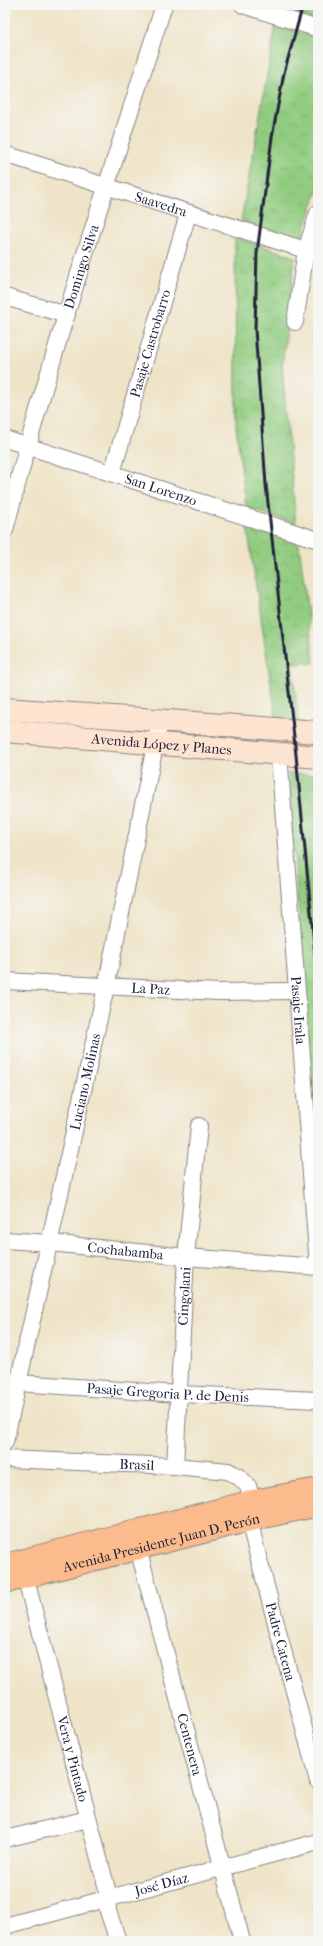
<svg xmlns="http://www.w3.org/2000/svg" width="323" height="1946" viewBox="0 0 323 1946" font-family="'IM FELL French Canon',serif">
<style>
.park{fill:url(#park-crowns);stroke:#5a775e}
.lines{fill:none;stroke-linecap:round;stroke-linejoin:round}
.minor-casing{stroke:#888382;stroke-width:18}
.secondary-casing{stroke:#888382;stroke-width:24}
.primary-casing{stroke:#888382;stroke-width:24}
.minor{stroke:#fff;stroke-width:16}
.secondary{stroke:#fde4d1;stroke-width:22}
.primary{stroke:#fbbb8d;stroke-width:22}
.rail{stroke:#22223b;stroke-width:3}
.labels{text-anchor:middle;stroke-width:4;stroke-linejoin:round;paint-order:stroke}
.street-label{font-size:14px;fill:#22223b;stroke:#f6f6f2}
</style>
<defs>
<pattern id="park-crowns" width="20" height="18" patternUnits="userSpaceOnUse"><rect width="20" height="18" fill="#92cc80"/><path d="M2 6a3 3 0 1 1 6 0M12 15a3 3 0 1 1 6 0" fill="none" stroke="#7eaf70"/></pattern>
</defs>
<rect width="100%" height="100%" fill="#f6f6f2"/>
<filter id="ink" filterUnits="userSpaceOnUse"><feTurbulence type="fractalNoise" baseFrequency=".025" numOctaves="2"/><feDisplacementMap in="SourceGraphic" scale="8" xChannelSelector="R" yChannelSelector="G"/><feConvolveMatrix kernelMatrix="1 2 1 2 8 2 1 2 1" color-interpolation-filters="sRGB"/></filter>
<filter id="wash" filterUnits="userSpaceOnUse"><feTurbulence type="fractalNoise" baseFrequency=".012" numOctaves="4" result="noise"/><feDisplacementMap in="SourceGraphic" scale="16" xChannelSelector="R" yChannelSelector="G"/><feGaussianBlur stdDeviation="0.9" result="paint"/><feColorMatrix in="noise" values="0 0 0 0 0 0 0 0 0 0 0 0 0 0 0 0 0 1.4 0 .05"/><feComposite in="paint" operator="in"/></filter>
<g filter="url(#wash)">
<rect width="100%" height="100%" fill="#efe4c8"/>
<path class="park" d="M284 5H318V21L287 11Z
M276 25 318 38V190L301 239 241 221Z
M235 237 295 257 282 367 296 524 246 507 236 426Z
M247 526 299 544 314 663 292 664 299 725 277 724Z
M288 773 316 775 318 793V1167Z"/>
</g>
<g filter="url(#ink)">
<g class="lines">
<defs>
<g id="minor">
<path d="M243 5 318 29"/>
<path id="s1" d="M5 154 318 254"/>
<path d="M5 297 67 315"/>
<path d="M295 322 306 250 318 213"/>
<path id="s2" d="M5 439 318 540"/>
<path id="s3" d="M112 473 188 214"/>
<path id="s4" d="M5 530C51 353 109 179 164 5"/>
<path id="s5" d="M279 754 318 1266"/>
<path id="s6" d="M5 981 219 992 296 991"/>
<path id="s7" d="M5 1240 50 1243 186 1257 318 1267"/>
<path id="s8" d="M18 1383 179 1394 318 1400"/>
<path id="s9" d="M5 1442 106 987 160 721"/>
<path id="s10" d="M5 1459 175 1466 228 1471 239 1477 248 1486 250 1493 253 1501 250 1520 254 1541 318 1781"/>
<path id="s11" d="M175 1466 186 1257 199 1126"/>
<path id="s12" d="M138 1548 242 1941"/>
<path id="s13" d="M25 1576 107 1889 108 1911 118 1941"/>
<path d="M5 1839 88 1819"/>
<path id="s14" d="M5 1926 318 1842"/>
</g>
<g id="secondary">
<path d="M5 709 318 732"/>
<path id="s15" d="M5 731 318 757"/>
</g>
<g id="primary">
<path d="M5 1565 253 1501 318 1489"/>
<path id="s16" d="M5 1582 250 1520 318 1505"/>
</g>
</defs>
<use href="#minor" class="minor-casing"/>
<use href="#secondary" class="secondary-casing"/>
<use href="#primary" class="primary-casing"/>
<use href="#minor" class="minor"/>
<use href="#secondary" class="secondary"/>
<use href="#primary" class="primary"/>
<path class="rail" d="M303 5 284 73 272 137 257 253 255 329 266 485 296 755 318 986"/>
</g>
</g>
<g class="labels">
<g class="street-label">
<text dy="5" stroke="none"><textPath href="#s1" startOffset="164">Saavedra</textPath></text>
<text dy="5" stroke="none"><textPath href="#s4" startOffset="274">Domingo Silva</textPath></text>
<text dy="5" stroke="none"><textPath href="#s3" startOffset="135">Pasaje Castrobarro</textPath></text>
<text dy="5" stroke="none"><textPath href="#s2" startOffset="164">San Lorenzo</textPath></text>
<text dy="5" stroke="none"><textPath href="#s15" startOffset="157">Avenida López y Planes</textPath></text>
<text dy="5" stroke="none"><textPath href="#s6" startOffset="146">La Paz</textPath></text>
<text dy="5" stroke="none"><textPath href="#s5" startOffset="257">Pasaje Irala</textPath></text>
<text dy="5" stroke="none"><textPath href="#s9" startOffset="369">Luciano Molinas</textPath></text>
<text dy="5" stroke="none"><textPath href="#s7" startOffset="121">Cochabamba</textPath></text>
<text dy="5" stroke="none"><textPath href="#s11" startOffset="170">Cingolani</textPath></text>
<text dy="5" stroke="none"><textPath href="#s8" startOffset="150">Pasaje Gregoria P. de Denis</textPath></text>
<text dy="5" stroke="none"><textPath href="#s10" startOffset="132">Brasil</textPath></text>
<text dy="5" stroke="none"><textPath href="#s16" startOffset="161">Avenida Presidente Juan D. Perón</textPath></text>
<text dy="5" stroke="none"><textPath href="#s10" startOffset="409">Padre Catena</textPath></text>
<text dy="5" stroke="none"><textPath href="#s12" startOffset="203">Centenera</textPath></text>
<text dy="5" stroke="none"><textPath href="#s13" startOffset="189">Vera y Pintado</textPath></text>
<text dy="5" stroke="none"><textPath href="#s14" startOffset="162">José Díaz</textPath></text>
</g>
</g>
<rect width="323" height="1946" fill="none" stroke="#f6f6f2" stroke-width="20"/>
</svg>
